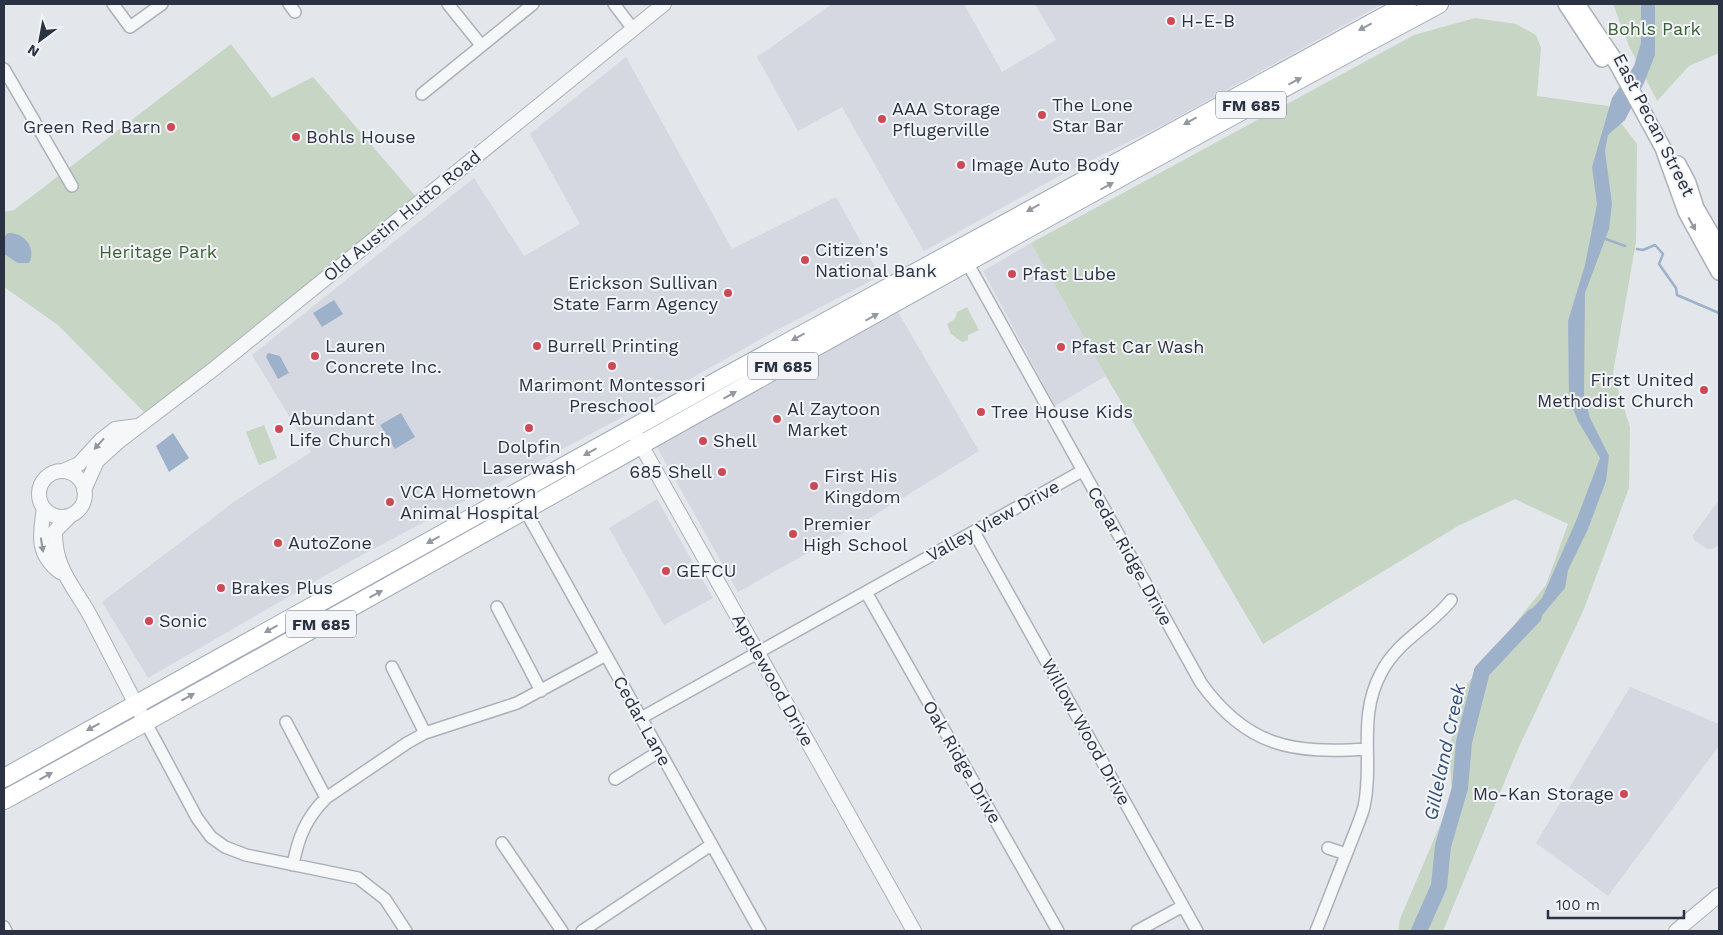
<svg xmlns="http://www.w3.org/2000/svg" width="1723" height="935" viewBox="0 0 1723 935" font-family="'Work Sans',sans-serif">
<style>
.built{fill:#d5d8e0}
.green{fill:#c7d5c4}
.water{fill:#9eb1ca}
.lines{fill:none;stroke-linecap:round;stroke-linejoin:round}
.stream{stroke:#9eb1ca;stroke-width:2.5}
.river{stroke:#9eb1ca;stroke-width:16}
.minor-casing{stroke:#acb0b9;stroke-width:14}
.tertiary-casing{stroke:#acb0b9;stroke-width:16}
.secondary-casing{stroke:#acb0b9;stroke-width:18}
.primary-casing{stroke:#a2a9b7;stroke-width:20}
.minor{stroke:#f6f7f9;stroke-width:11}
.tertiary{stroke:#f6f7f9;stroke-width:14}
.secondary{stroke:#fff;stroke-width:15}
.primary{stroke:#fff;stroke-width:18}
.oneway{fill:#9498a1}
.oneway2{fill:#90949e}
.poi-dot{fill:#ce4956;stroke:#f3f5f8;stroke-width:2}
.labels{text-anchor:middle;stroke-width:4;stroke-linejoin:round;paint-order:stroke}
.shield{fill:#f3f5f8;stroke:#666c79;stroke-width:1}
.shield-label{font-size:16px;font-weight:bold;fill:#2a3243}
.poi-label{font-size:18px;fill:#2a3243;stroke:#f3f5f8;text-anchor:start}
.park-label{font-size:18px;fill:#3d5f38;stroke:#f3f5f8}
.street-label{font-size:18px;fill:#2a3243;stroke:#f3f5f8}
.water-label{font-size:19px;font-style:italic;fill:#344f77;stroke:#f3f5f8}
</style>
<rect width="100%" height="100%" fill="#e3e6eb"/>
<path class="built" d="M832 4H964L1002 72 1056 40 1035 4H1382L1163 125 1059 176 924 251 842 107 798 131 757 57Z
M626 57 732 249 836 197 880 276 777 330 617 420 347 563 148 678 102 602 235 501 311 452 252 355 474 178 524 256 580 224 530 134Z
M1031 243 1106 376 1055 406 983 271Z
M898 312 979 451 865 521 738 592 657 447Z
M657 499 713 598 664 625 609 528Z
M1719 500V545L1713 549H1707L1694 540 1693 535Z
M1630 687 1719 724V746L1608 896 1536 843Z"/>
<path class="green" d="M1613 4H1719V53L1689 66 1657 101 1629 46Z
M1475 18 1516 24 1536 35 1541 48 1537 96 1608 106 1637 144 1636 242 1613 373 1630 427 1629 488 1584 609 1518 749 1443 931H1398L1400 919 1452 797 1449 748 1467 684 1546 585 1568 524 1515 499 1458 526 1263 644 1106 376 1031 243 1414 35Z
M231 44 272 98 313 77 417 198 147 415 58 325 4 287V212L14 210Z
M967 307 979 330 968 335V340L962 342 951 334 947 324 955 319 957 312Z
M264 425 277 458 259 465 246 432Z"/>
<path class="water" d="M1641 4H1655V55L1644 83 1625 120 1608 135 1605 151 1612 204 1609 229 1585 293 1584 395 1590 418 1609 456 1606 481 1588 529 1568 570 1565 588 1523 638 1517 625 1542 598 1576 521 1600 458 1578 421 1569 398 1568 321 1585 265 1597 204 1592 167 1612 98 1634 66 1641 43Z
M8 233C24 232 37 248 29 263H18L4 254V237Z
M334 300 343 314 322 327 313 313Z
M268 353 280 356 289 373 278 379 266 357Z
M401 413 415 437 395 449 380 425Z
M173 433 189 458 169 472 156 446Z"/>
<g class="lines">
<path class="stream" d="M1603 238 1625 246
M1637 249 1643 250 1655 245 1663 254 1659 264 1676 288 1677 295 1719 313"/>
<path class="river" d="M1419 931 1439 886 1443 846 1460 788 1464 742 1482 671 1534 616"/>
<defs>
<path id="minor" d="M113 4 130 27 162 4
M289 4 295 12
M448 4 481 45
M614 4 633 29
M4 69 72 186
M422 94 533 4
M968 264 1201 683C1247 747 1293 754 1367 749
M525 510 760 931
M974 532 1197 931
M866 592 1058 931
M497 607 541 691
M392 667 425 733
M641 718 1082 471
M145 721 197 818 211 837 225 847 246 855 358 878 385 899 406 931
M286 722 326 798
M615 779 660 751
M502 843 562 931
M1328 848 1346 854
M293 865C298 838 306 818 326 798L407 743 425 733 517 703 606 655
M4 927 6 931
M582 931 711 845
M1137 931 1183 906
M1316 931C1327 904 1337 877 1348 850 1353 836 1360 821 1364 807 1374 760 1357 718 1381 673 1397 641 1430 627 1451 600"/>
<path id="tertiary" d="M632 429 914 931
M63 471 79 464 101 440 115 429 138 426
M39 494a23 23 0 1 1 46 0a23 23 0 1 1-46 0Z
M84 490 97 461 118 442 215 368 664 4
M44 508C40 535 36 554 60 572
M71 515 55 531C54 570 76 588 93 621 109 652 125 683 141 714
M1676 931 1719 895"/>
<path id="secondary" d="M1566 4 1602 59
M1577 4 1616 62 1663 148 1686 212 1719 272
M1678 164 1688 183 1696 208 1719 247"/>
<path id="primary" d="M4 778 721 379 1407 4
M4 800C483 537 957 262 1439 4"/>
</defs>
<use href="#minor" class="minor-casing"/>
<use href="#tertiary" class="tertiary-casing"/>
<use href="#secondary" class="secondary-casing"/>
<use href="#primary" class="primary-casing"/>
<use href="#minor" class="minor"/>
<use href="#tertiary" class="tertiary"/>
<use href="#secondary" class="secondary"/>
<use href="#primary" class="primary"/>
</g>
<defs><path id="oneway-solid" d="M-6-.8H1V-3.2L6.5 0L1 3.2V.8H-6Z" transform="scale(1.25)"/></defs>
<g class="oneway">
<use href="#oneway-solid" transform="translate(1365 27) rotate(152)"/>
<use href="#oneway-solid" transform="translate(1295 81) rotate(-28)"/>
<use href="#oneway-solid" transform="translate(1190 121) rotate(151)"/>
<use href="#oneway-solid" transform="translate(1107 186) rotate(-29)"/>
<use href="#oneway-solid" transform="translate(1033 208) rotate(151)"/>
<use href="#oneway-solid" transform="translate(1692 224) rotate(61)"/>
<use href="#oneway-solid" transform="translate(872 317) rotate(-29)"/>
<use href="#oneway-solid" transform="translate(798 337) rotate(151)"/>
<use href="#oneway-solid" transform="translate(730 395) rotate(-29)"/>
<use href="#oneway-solid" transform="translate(590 452) rotate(151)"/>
<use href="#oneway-solid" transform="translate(433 540) rotate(151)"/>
<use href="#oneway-solid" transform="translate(376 594) rotate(-29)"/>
<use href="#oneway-solid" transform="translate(271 629) rotate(151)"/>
<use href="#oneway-solid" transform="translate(188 697) rotate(-29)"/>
<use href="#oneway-solid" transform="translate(93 727) rotate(151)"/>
<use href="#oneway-solid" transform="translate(46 776) rotate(-29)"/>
</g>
<g class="oneway2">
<use href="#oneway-solid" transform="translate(99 444) rotate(132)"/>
<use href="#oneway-solid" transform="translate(42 545) rotate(81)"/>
</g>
<g class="poi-dot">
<circle cx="1171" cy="21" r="5"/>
<circle cx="1042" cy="115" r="5"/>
<circle cx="882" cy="119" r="5"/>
<circle cx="171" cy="127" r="5"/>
<circle cx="296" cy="137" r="5"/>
<circle cx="961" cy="165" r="5"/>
<circle cx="805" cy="260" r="5"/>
<circle cx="1012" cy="274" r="5"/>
<circle cx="728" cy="293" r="5"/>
<circle cx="537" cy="346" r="5"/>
<circle cx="1061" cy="347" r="5"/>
<circle cx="315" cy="356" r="5"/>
<circle cx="612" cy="366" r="5"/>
<circle cx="1704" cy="390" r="5"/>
<circle cx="981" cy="412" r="5"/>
<circle cx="777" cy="419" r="5"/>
<circle cx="529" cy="428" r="5"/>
<circle cx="279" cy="429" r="5"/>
<circle cx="703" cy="441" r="5"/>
<circle cx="722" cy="472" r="5"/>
<circle cx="814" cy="486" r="5"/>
<circle cx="390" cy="502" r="5"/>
<circle cx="793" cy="534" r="5"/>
<circle cx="278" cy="543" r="5"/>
<circle cx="666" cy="571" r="5"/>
<circle cx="221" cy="588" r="5"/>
<circle cx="149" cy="621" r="5"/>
<circle cx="1624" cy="794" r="5"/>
</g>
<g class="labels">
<g class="shield">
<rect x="1216" y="91.5" width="70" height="27" rx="4"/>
<rect x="748" y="352.5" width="70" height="27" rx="4"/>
<rect x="286" y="610.5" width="70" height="27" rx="4"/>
</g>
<g class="shield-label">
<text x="1251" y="111">FM 685</text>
<text x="783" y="372">FM 685</text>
<text x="321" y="630">FM 685</text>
</g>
<g class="poi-label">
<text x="1181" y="27">H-E-B</text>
<text x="1052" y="111">The Lone<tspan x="1052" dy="21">Star Bar</tspan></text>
<text x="892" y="115">AAA Storage<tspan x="892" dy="21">Pflugerville</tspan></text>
<text x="161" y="133" text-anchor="end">Green Red Barn</text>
<text x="306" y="143">Bohls House</text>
<text x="971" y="171">Image Auto Body</text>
<text x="815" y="256">Citizen's<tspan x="815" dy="21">National Bank</tspan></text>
<text x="1022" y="280">Pfast Lube</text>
<text x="718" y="289" text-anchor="end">Erickson Sullivan<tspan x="718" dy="21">State Farm Agency</tspan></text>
<text x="325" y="352">Lauren<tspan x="325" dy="21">Concrete Inc.</tspan></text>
<text x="547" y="352">Burrell Printing</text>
<text x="1071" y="353">Pfast Car Wash</text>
<text x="1694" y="386" text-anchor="end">First United<tspan x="1694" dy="21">Methodist Church</tspan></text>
<text x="612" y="391" text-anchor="middle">Marimont Montessori<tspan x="612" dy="21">Preschool</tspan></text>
<text x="787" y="415">Al Zaytoon<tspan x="787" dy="21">Market</tspan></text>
<text x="991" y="418">Tree House Kids</text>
<text x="289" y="425">Abundant<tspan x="289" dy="21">Life Church</tspan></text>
<text x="713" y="447">Shell</text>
<text x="529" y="453" text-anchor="middle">Dolpfin<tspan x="529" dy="21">Laserwash</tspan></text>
<text x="712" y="478" text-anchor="end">685 Shell</text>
<text x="824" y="482">First His<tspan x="824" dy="21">Kingdom</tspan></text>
<text x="400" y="498">VCA Hometown<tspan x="400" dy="21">Animal Hospital</tspan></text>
<text x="803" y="530">Premier<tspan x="803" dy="21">High School</tspan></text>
<text x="288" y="549">AutoZone</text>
<text x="676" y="577">GEFCU</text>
<text x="231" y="594">Brakes Plus</text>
<text x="159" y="627">Sonic</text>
<text x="1614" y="800" text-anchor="end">Mo-Kan Storage</text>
</g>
<g class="park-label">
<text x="1654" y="35">Bohls Park</text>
<text x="158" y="258">Heritage Park</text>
</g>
<g class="street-label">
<text transform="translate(1654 125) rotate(63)" y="6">East Pecan Street</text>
<text transform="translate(402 216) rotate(-39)" y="6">Old Austin Hutto Road</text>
<text transform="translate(993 521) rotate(-29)" y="6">Valley View Drive</text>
<text transform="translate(1130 556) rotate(61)" y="6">Cedar Ridge Drive</text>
<text transform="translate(773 680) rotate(61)" y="6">Applewood Drive</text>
<text transform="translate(642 721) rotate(61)" y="6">Cedar Lane</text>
<text transform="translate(1086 732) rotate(61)" y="6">Willow Wood Drive</text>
<text transform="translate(962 762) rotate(60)" y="6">Oak Ridge Drive</text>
</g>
<g class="water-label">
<text transform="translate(1444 752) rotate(-78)" y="7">Gilleland Creek</text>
</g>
</g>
<rect width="1723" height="935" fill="none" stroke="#2a3243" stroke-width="10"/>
<g transform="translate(40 40) rotate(212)" stroke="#f3f5f8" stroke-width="4" paint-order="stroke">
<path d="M0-4L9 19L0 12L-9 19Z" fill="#2a3243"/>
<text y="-8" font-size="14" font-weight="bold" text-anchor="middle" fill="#2a3243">N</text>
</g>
<path d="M1548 910v8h136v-8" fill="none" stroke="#2a3243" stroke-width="2.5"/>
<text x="1556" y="910" font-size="15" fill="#2a3243" stroke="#f3f5f8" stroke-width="4" paint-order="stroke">100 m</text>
</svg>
